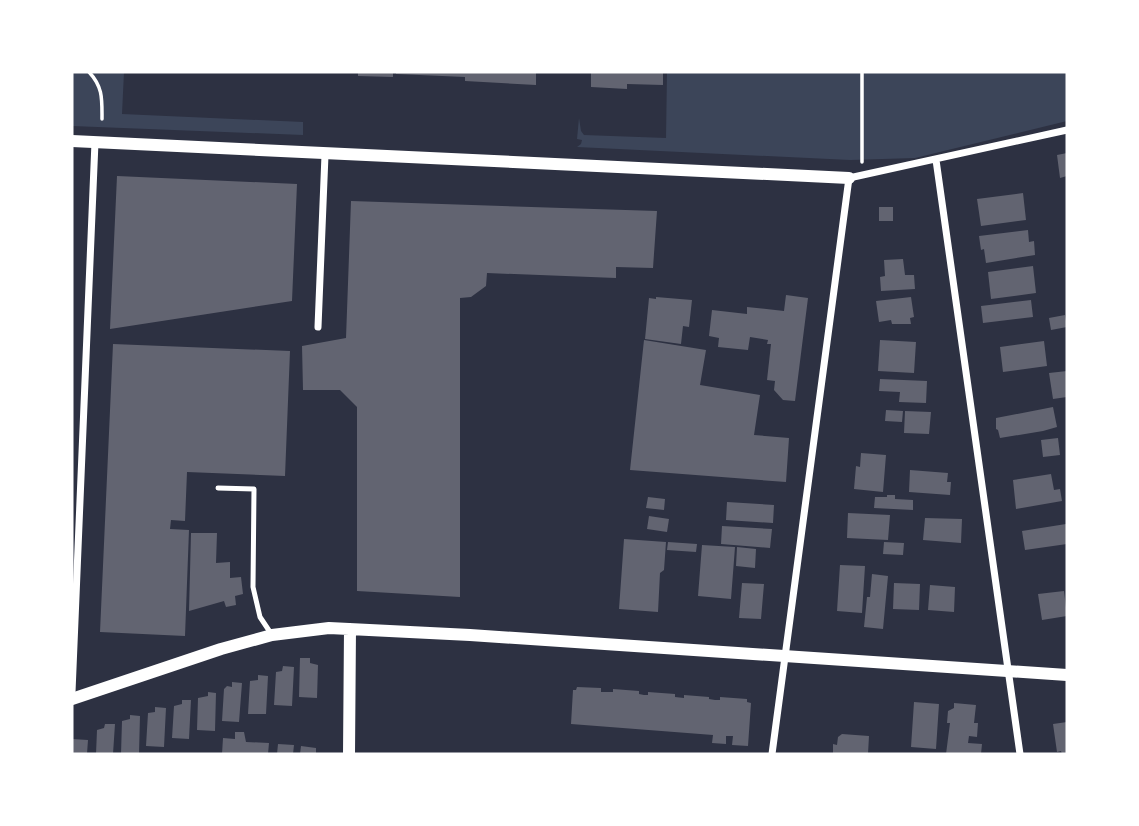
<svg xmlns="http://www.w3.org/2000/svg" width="1139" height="826" viewBox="0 0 1139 826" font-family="Quicksand,sans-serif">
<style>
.green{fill:#3c4559}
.building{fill:#626471}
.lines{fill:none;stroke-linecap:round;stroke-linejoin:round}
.path{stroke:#fff;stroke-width:3.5}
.service{stroke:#fff;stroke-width:5}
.minor{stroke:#fff;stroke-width:7}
.tertiary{stroke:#fff;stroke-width:12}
</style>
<rect width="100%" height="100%" fill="#2d3142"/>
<path class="green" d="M72 72H124L122 114 303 122V135L72 126Z
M667 72H1067V121L915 158 850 160 577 147 581 144 582 140 577 139 579 118 581 131 584 135 666 138Z"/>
<path class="building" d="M358 72H393V77L358 76Z
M396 72H536V85L465 81V77L396 74Z
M591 72H663V85L627 84V89L591 87Z
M1067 153V176L1060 178 1057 155Z
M117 176 297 184 292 301 110 329Z
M1023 193 1026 220 981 226 977 199Z
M351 201 657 211 653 268 616 267V278L487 273 486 286 471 297 460 298V597L357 591V407L340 390H303L302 346 346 338Z
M879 207H893V221H879Z
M1028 230 1029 242 1034 241 1035 255 986 263 984 249 981 250 979 236Z
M903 259 905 275H914L915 289 881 291 880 277 885 276 884 260Z
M1033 266 1036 293 991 299 988 272Z
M786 295 808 298 795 401 783 400 774 390 775 381 767 380 771 344H767L768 340 750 337 748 350 718 347 719 338 709 336 712 310 747 314V307L784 311Z
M656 297 692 300 689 327 683 326 681 344 645 339 649 298 656 299Z
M911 297 914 317 910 318 911 324H892L891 320 879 322 876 301Z
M1031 300 1033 317 983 323 981 306Z
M1065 315 1067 327 1051 330 1049 318Z
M644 340 706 350 700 385 760 395 754 435 789 438 786 482 630 470Z
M880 340 916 342 914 373 878 371Z
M1044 341 1047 366 1003 372 1000 347Z
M113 344 290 351 285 476 187 472 185 521 171 520 170 529 189 530 185 636 100 632Z
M1067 371V397L1053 399 1049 373Z
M880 379 927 381 926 403 899 402 900 392 879 391Z
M1053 407 1057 427 1043 431 1000 438 998 430 996 429V418Z
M886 410 903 411 902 422 885 421Z
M905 411 931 412 929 434 904 433Z
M1058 438 1060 455 1043 457 1041 440Z
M861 453 886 455 883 492 854 489 856 466 860 467Z
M910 470 948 473 947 482H951L950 495 909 492Z
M1051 474 1054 490 1060 489 1062 501 1016 509 1013 480Z
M887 495H895V499L913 500V510L874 508 875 497H887Z
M648 497 665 499 664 510 646 508Z
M727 502 774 505 773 523 726 520Z
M848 513 890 515 888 540 847 538Z
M649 516 669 519 667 532 647 529Z
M925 518 962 519 961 543 923 540Z
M1066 524 1067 544 1025 550 1022 531Z
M722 526 772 529 770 548 721 544Z
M191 533H217L216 563 230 562V578L241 577 243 594 235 596 236 605 226 607 224 601 189 611Z
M624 539 666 542 664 570 660 573 658 612 619 609Z
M668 542 697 544 696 552 667 550Z
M884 542 904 543 903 555 883 554Z
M702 545 735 547 731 599 698 596Z
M737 547 756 549 755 568 736 566Z
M840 565 865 566 862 613 837 611Z
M872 574 888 576 883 629 864 627 867 597H870Z
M742 583 764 584 761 619 739 618Z
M894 583 920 584 919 610 893 609Z
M930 585 955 587 954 612 928 610Z
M1064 591 1067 616 1042 620 1038 594Z
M300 658H310V663L318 665 317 698 299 697Z
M283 666 294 667 292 706 274 705 276 672 282 671Z
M258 675 268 676 266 714H248L250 681 258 680Z
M232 682 242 683 239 722 222 721 224 689 227 686 232 687Z
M577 687 601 688V692H613V689L639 691V694L644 695H648V692L675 694V697L684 698V695L709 697V699L715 700H720V697L747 699V702L751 703 748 746 732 745 733 736H726V744L712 743 713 735 571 724 573 690H576Z
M208 692 216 693 215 731 197 730 198 698 208 696Z
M182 700H191L189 739 172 738 174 706 182 704Z
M914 702 939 704 936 749 911 747Z
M954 703 976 705 974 723H978L977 737 969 736 968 743 982 744 981 754H946L950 723H947L948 711 954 708Z
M155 707 166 708 164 747 146 746 148 713 155 712Z
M130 715 140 716 139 754H121L122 721 130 719Z
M1067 722V754H1062L1061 751 1057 752 1053 724Z
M105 724H115L113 754H96L97 730 104 728Z
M235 732H244L246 742 269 743 268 754H222L223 738 235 739Z
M842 734 869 736 868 754H833V744L837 745 838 737Z
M72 739 88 740 87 754H72Z
M278 744 294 745 293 754H277Z
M301 746 316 748V754H300Z"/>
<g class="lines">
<path class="path" d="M89 72C103 87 102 99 102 119
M862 72V162"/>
<path class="service" d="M218 488 254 489 253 587 260 617 272 635"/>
<path class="minor" d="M936 160 1020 754
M318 327 325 155
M72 692 95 142
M772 754 849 178 1067 130"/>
<path class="tertiary" d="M72 141 849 178
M72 699 221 649 272 635 329 628 470 635 1067 675
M349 754 350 629"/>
</g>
<rect width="1139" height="826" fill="none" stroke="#ffffff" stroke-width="147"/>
</svg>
